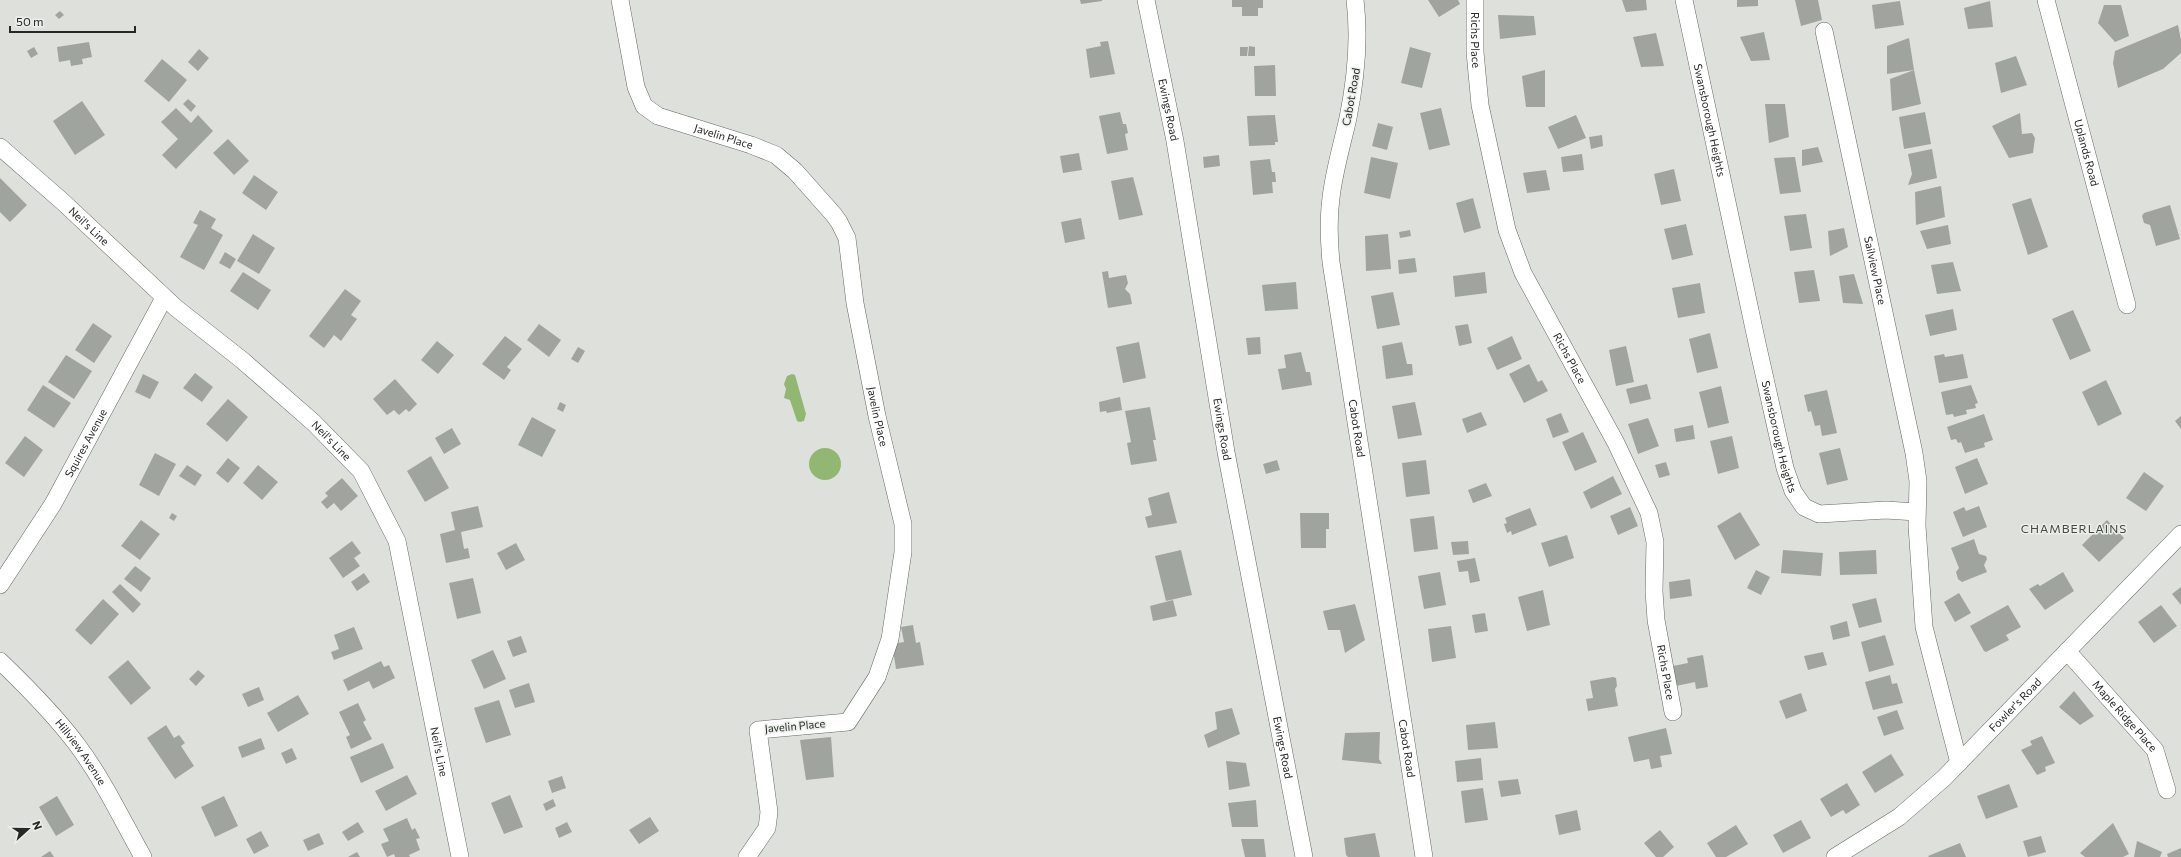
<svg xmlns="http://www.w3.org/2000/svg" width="2181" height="857" viewBox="0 0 2181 857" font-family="Commissioner,sans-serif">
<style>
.water{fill:#91b773}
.building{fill:#a0a49e}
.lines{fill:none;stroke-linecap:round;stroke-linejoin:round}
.minor-casing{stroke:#656862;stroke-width:18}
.minor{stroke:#fff;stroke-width:17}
.labels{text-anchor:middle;stroke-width:3;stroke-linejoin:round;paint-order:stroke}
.street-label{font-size:11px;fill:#272826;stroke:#ebefe9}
.neighbourhood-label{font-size:12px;letter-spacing:1px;fill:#464944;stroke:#ebefe9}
</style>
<rect width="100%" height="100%" fill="#dee1db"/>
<path class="water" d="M792 374 795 375 806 414 804 421 800 422 797 421 790 400 784 398 786 389 784 384 787 376Z
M809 464a16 16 0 1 1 32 0a16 16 0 1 1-32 0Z"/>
<path class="building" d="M1080 0H1102V1L1081 4Z
M1232 0H1263V8H1258V16H1242V7H1232Z
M1428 0H1458L1460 4 1439 17Z
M1622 0H1646L1647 10 1626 12Z
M1737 0H1758V6L1737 7Z
M1795 0H1818L1822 20 1801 26Z
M1900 1 1904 25 1875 29 1872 5Z
M1990 1 1993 27 1968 29 1964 8Z
M2104 5H2121L2129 36 2115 42 2098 23Z
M60 11 64 15 59 19 55 15Z
M1498 15 1534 16 1536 35 1500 39Z
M2178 25 2181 40V53L2163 69 2118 88 2113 63 2115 51Z
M1764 32 1770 60 1751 61 1740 37Z
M1656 33 1664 66 1641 67 1633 37Z
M1909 38 1914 70 1887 74V46Z
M1108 41 1115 74 1090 78 1086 49 1101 46 1100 42Z
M89 42 92 57 82 59 83 64 71 66 70 60 59 62 57 47Z
M1249 46 1255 47V56H1248Z
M34 47 38 54 31 58 27 51Z
M1240 47H1248L1247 56H1240Z
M1410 47 1431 53 1422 88 1401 83Z
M199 49 209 58 198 71 188 62Z
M2016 56 2027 85 2001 93 1995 63Z
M162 59 187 80 169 102 144 81Z
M1275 65 1276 96H1255L1254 66Z
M1545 70V107H1526L1522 76Z
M1914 70 1921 104 1892 111 1890 79Z
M188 99 196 106 191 112 183 104Z
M82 101 105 135 75 155 53 121Z
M1765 104H1785L1789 137 1769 143Z
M176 108 191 123 198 115 213 131 176 169 162 155 178 139 161 122Z
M1441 108 1450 145 1429 150 1420 113Z
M1120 112 1123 124H1126L1128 133 1125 134 1128 150 1107 154 1099 116Z
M1925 112 1931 144 1904 149 1899 117Z
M2020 113 2022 134 2032 133 2035 138 2033 153 2009 158 1992 126Z
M1275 115 1278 142H1275V145L1249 146 1247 116Z
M1576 115 1586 138 1558 149 1548 127Z
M1378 123 1393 127 1387 150 1372 146Z
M1602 135 1603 146 1591 149 1589 137Z
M228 139 249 161 234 175 213 153Z
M1818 147 1823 162 1802 166V150Z
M1932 149 1937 178 1908 185 1912 174 1908 154Z
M1079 153 1082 170 1063 173 1060 156Z
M1582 154 1584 170 1563 172 1561 157Z
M1219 155 1220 166 1204 168 1203 157Z
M1371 157 1398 163 1390 199 1364 193Z
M1795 157 1801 192 1780 194 1774 158Z
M1270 159 1272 172H1275L1276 182H1272L1273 193 1253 195 1250 161Z
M1674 169 1681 201 1661 205 1654 174Z
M1546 170 1550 190 1527 193 1523 173Z
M254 175 278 192 266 210 242 193Z
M1133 177 1143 215 1119 220 1111 181Z
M0 178 27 205 10 222 0 212Z
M1941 186 1945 217 1916 225 1915 192Z
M1473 198 1481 228 1464 233 1456 203Z
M2031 198 2048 247 2028 255 2012 204Z
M2170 205 2180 239 2156 246 2150 225 2144 223 2142 216 2144 213Z
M200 210 216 219 211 228 223 235 204 270 180 257 198 225 193 223Z
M1806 214 1812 248 1790 251 1784 216Z
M1081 218 1085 239 1065 243 1061 222Z
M1686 224 1693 255 1672 260 1664 229Z
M1948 225 1951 244 1927 249 1920 231Z
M1844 228 1848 247 1830 256 1828 231Z
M1410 230 1411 236 1400 238 1399 232Z
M253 234 275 248 259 274 237 261Z
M1388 234 1391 269 1366 271 1365 236Z
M225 252 236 259 230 269 219 263Z
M1415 258 1417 272 1399 274 1398 260Z
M1953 262 1961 291 1937 294 1931 265Z
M1814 270 1820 301 1799 303 1794 272Z
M1108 271 1109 278 1126 275 1128 283 1125 289 1130 294 1132 304 1108 308 1102 272Z
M243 272 271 290 258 310 230 291Z
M1485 272 1487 293 1455 297 1453 276Z
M1854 274 1863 304 1843 303 1839 276Z
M1296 282 1298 309 1265 311 1262 285Z
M1700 283 1705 313 1678 318 1672 288Z
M345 289 361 301 351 315 357 319 341 341 334 335 324 348 309 336Z
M1393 292 1400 325 1377 329 1371 296Z
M1953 309 1957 330 1930 336 1925 315Z
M2073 310 2091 351 2070 360 2052 319Z
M93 323 112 336 94 363 75 350Z
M539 324 561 340 549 357 527 340Z
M1468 324 1472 343 1459 346 1455 326Z
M1710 333 1718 368 1697 373 1689 339Z
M505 336 522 349 507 367 511 370 504 380 482 364Z
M1512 336 1522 359 1497 370 1487 348Z
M1260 337 1261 354 1248 355 1246 338Z
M437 341 454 355 438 374 421 360Z
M1139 342 1146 378 1123 383 1116 347Z
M1402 342 1407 364H1412L1413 375 1386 379 1382 346Z
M1626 346 1634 382 1616 386 1609 350Z
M578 347 585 351 578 363 571 359Z
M1301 352 1306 372H1310L1312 385 1282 390 1278 369 1286 368 1284 355Z
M1944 354 1945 357 1963 354 1968 378 1939 383 1934 356Z
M66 355 92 371 74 399 48 382Z
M1529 364 1538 382 1542 380 1548 391 1524 403 1509 374Z
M195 373 213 387 202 402 183 388Z
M143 374 159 382 150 399 135 392Z
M395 379 417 404 409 412 406 409 399 415 394 410 387 415 373 399Z
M2106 380 2122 414 2098 426 2082 392Z
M1647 384 1651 399 1630 404 1626 389Z
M43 385 71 403 54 428 27 410Z
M1971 385 1978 403 1975 404 1976 408 1966 410 1967 414 1954 417 1953 414 1946 415 1941 392Z
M1721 386 1729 423 1708 428 1699 392Z
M1827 390 1837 433 1822 436 1820 425 1815 426 1811 411 1808 412 1804 395Z
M1120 397 1122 410 1107 413 1106 411 1100 412 1099 402Z
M228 399 248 417 227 442 206 424Z
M560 402 566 405 563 412 557 409Z
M1415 402 1422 435 1398 439 1392 406Z
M1150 407 1156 440H1153L1157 461 1131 465 1127 443 1131 442 1125 411Z
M1481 412 1487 425 1467 433 1462 419Z
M1561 413 1569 432 1553 438 1546 419Z
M1984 414 1993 440 1984 443 1985 447 1965 453 1961 442 1958 443 1956 439 1951 440 1947 427Z
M2181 416V429L2175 421Z
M532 417 556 430 542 457 518 445Z
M1648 418 1659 446 1638 454 1628 424Z
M1693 425 1695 439 1676 442 1674 429Z
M452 428 461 444 444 454 435 438Z
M1583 432 1597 462 1575 471 1562 442Z
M25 436 43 450 24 477 5 463Z
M1732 436 1739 468 1718 474 1710 441Z
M1840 448 1848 480 1827 485 1819 453Z
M155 453 176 464 159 496 139 485Z
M431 456 449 488 425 502 407 471Z
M228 458 240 468 228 483 216 473Z
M1977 458 1988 484 1965 494 1955 467Z
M1277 460 1280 470 1266 474 1263 464Z
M1426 460 1430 494 1406 497 1402 463Z
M1666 462 1670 475 1659 478 1655 465Z
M187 465 202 475 195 486 179 476Z
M258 465 278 482 262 500 243 483Z
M2144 472 2164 486 2146 511 2126 498Z
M1613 476 1622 494 1591 509 1583 492Z
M342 478 358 496 341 511 334 503 327 509 321 502 328 496 325 493Z
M1486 483 1492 496 1473 503 1468 490Z
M1169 492 1177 523 1148 528 1145 517 1152 515 1148 498Z
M478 506 483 527 461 532 464 549 468 548 470 558 446 563 440 534 455 530 451 512Z
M1979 506 1987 527 1963 537 1953 512 1964 507 1966 511Z
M1630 507 1638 526 1618 535 1610 516Z
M1530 508 1537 525 1512 535 1511 531 1507 533 1504 524 1507 523 1505 518Z
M1740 512 1760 545 1735 560 1717 526Z
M172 513 177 516 174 521 169 518Z
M1300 513H1329V529H1326V548H1301Z
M1434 516 1438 549 1414 552 1410 519Z
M141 520 160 534 140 560 121 546Z
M2107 520 2124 538 2099 562 2082 545Z
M1567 535 1574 558 1549 567 1541 543Z
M1974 539 1979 554 1986 556 1987 559 1984 565 1987 572 1962 582 1958 579 1956 572 1959 568 1951 548Z
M352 541 361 553 354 558 360 566 343 578 329 558Z
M1468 541 1469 554 1453 555 1451 542Z
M516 543 525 560 506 570 497 553Z
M1181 550 1192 595 1166 601 1155 556Z
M1783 550 1823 553 1821 576 1781 573Z
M1876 550 1877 574 1840 575 1839 552Z
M1475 558 1480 581 1470 583 1468 571 1459 572 1457 561Z
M135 566 151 578 141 592 124 579Z
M1756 570 1770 577 1761 595 1747 588Z
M1440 572 1446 605 1424 609 1418 576Z
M2063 572 2074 591 2045 610 2029 589 2038 584 2040 586Z
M364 573 370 582 357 591 351 582Z
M473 578 481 613 457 619 449 583Z
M1690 579 1692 596 1670 599 1669 582Z
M120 584 141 604 133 613 112 592Z
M2181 587V605L2172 594Z
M1543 590 1550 625 1527 631 1518 597Z
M1959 593 1971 613 1955 622 1944 602Z
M1876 598 1882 622 1859 628 1852 604Z
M103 599 119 614 91 645 75 630Z
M1173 600 1177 616 1153 621 1150 606Z
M1355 604 1365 640 1345 653 1340 630H1328L1323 611Z
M2008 605 2021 627 2006 635 2009 640 1986 652 1984 651 1970 626Z
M2161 605 2177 626 2154 643 2138 622Z
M1485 613 1488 631 1475 633 1472 615Z
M1847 621 1850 636 1833 640 1830 626Z
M913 625 916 643 920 642 924 665 896 669 892 644 904 642 901 627Z
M1451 626 1456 658 1432 662 1428 629Z
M354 627 363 649 334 660 331 652 339 649 334 635Z
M1885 635 1894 665 1869 672 1861 642Z
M521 636 527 652 513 657 507 641Z
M493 650 506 679 484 689 471 660Z
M1823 652 1827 665 1808 670 1804 656Z
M1703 655 1708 687 1696 689 1695 682 1676 686 1673 666 1688 663 1687 658Z
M128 660 151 688 131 705 108 677Z
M381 661 384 667 389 665 395 678 373 689 369 681 348 691 343 680Z
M198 670 205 676 196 686 189 679Z
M1890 675 1892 684 1897 683 1903 703 1873 710 1865 682Z
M1613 677 1616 678 1617 686 1615 689 1618 706 1588 711 1586 699 1593 698 1590 681Z
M529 683 535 702 515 708 509 690Z
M259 687 264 700 248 707 242 694Z
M2074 691 2094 716 2080 725 2059 707Z
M1801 693 1807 711 1786 719 1779 701Z
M298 695 309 714 278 732 267 713Z
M499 700 511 735 486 743 474 708Z
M358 703 366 720 363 722 372 739 351 749 346 737 350 735 339 712Z
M1232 708 1240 734 1208 748 1204 735 1217 729 1215 712Z
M1897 710 1904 729 1884 736 1877 717Z
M1495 722 1498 748 1468 750 1466 725Z
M166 725 174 738 179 735 185 743 181 746 194 766 175 779 147 738Z
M1666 728 1672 754 1660 756 1662 767 1651 769 1649 759 1634 762 1628 737Z
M1380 732 1379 759 1382 764 1342 760 1345 733Z
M2042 736 2055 763 2045 767 2046 771 2037 775 2021 750 2032 745 2030 741Z
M831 737 834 777 806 780 800 740Z
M261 738 265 749 242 758 238 747Z
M383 743 394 768 361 783 350 757Z
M292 748 297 759 286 764 281 753Z
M1891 754 1904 775 1875 793 1862 772Z
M1481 758 1483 780 1457 782 1455 761Z
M1226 761 1246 763 1250 786 1229 790Z
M407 775 417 794 386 811 375 791Z
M562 776 566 788 552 793 548 781Z
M1518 779 1521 794 1501 797 1498 781Z
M1847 783 1860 805 1846 814 1843 810 1831 817 1820 799Z
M2009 784 2018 807 1986 819 1977 796Z
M1483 788 1488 820 1465 823 1461 791Z
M510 795 523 827 504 834 491 803Z
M57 796 74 825 56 836 39 807Z
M224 796 238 826 215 837 201 807Z
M553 799 556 806 546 811 543 804Z
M1256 800 1258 827H1232L1228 803Z
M1577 810 1581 830 1559 835 1555 815Z
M650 817 659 831 639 844 629 830Z
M407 818 412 830 415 828 420 838 416 839 420 850 409 855 410 857H395L394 854 387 857 381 844 389 841 383 829Z
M1801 820 1811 838 1783 853 1773 835Z
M358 822 364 832 348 841 342 832Z
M567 822 572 832 559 838 555 828Z
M2113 823 2129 854 2123 857H2085L2080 853Z
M1736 825 1748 844 1726 857H1716L1707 843Z
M1660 830 1674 847 1663 857H1656L1644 843Z
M261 831 269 846 254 854 246 839Z
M319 833 324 844 308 851 303 840Z
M1375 833 1380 857H1348L1346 855 1344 838Z
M2041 836 2046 852 2028 857 2023 841Z
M1241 839H1264L1266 857H1245Z
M2137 841 2162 852 2160 857H2134Z
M1960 843 1966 857H1929L1928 856Z
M2181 848V857H2168L2167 854Z
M50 851 54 857H41Z
M357 852 360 857H348Z"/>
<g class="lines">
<defs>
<g id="minor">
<path id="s1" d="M620 0 636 87 644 106 658 116 751 145 776 155 795 171 834 215 839 222 847 238 855 303 877 416 903 524V552L890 639 877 677 848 722 758 730 769 812 767 828 747 857"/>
<path id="s2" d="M1146 0 1175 141 1226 452 1304 857"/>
<path id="s3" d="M1355 0C1360 40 1356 78 1348 118 1342 145 1334 171 1331 198 1328 220 1329 241 1331 262L1424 857"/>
<path id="s4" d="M1475 0V52L1480 105 1507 230 1523 273 1616 443 1649 513 1655 542 1654 591 1656 620 1673 712"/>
<path id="s5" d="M1684 0 1757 343 1785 468 1793 491 1804 507 1819 514 1886 510 1916 512"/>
<path id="s6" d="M2046 0 2127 305"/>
<path id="s7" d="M1824 31 1914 453 1918 481 1917 526 1924 627 1959 763"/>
<path id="s8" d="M0 147 63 202 176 308 242 360 314 423 361 471 397 541 460 857"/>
<path id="s9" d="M0 585 53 504 164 298"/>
<path id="s10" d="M2067 651 2155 750 2167 790"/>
<path id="s11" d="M0 661C28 688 55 715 78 746 104 781 122 820 143 857"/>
<path id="s12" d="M1835 857 1899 817 1944 778 2181 534"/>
</g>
</defs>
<use href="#minor" class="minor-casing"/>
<use href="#minor" class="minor"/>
</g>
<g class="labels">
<g class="street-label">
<text dy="4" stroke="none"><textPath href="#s4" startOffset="40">Richs Place</textPath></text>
<text transform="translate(1351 97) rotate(-80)" y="4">Cabot Road</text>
<text dy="4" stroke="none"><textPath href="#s2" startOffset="112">Ewings Road</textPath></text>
<text dy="4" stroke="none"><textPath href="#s5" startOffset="123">Swansborough Heights</textPath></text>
<text dy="4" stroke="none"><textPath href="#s1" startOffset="195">Javelin Place</textPath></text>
<text dy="4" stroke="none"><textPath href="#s6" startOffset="158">Uplands Road</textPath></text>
<text dy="4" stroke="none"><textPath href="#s8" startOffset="119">Neil's Line</textPath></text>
<text dy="4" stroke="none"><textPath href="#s7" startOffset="245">Sailview Place</textPath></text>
<text dy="4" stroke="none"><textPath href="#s4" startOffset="376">Richs Place</textPath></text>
<text dy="4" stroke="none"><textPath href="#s1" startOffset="542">Javelin Place</textPath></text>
<text dy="4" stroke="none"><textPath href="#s2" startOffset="436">Ewings Road</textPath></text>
<text dy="4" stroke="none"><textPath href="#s3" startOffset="433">Cabot Road</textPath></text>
<text dy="4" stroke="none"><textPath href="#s5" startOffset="447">Swansborough Heights</textPath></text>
<text dy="4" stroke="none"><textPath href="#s8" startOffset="443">Neil's Line</textPath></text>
<text dy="4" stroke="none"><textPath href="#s9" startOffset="166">Squires Avenue</textPath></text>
<text dy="4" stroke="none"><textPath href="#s4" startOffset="711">Richs Place</textPath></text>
<text dy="4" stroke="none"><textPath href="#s12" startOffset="237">Fowler's Road</textPath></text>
<text dy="4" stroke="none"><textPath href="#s10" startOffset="87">Maple Ridge Place</textPath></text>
<text transform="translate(795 726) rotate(-5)" y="4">Javelin Place</text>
<text dy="4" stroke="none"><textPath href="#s2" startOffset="760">Ewings Road</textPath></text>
<text dy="4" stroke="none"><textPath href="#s3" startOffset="757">Cabot Road</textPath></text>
<text dy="4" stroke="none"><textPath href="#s8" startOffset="779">Neil's Line</textPath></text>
<text dy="4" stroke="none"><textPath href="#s11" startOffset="122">Hillview Avenue</textPath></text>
</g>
<g class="neighbourhood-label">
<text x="2074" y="533">CHAMBERLAINS</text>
</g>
</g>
<g transform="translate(28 829) rotate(69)" stroke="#ebefe9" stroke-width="3" paint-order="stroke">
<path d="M0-3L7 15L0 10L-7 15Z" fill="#272826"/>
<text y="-6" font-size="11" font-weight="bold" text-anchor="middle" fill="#272826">N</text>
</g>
<path d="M10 26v6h125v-6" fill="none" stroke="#272826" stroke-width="2"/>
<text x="16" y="26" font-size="12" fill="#272826" stroke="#ebefe9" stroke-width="3" paint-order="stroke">50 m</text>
</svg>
